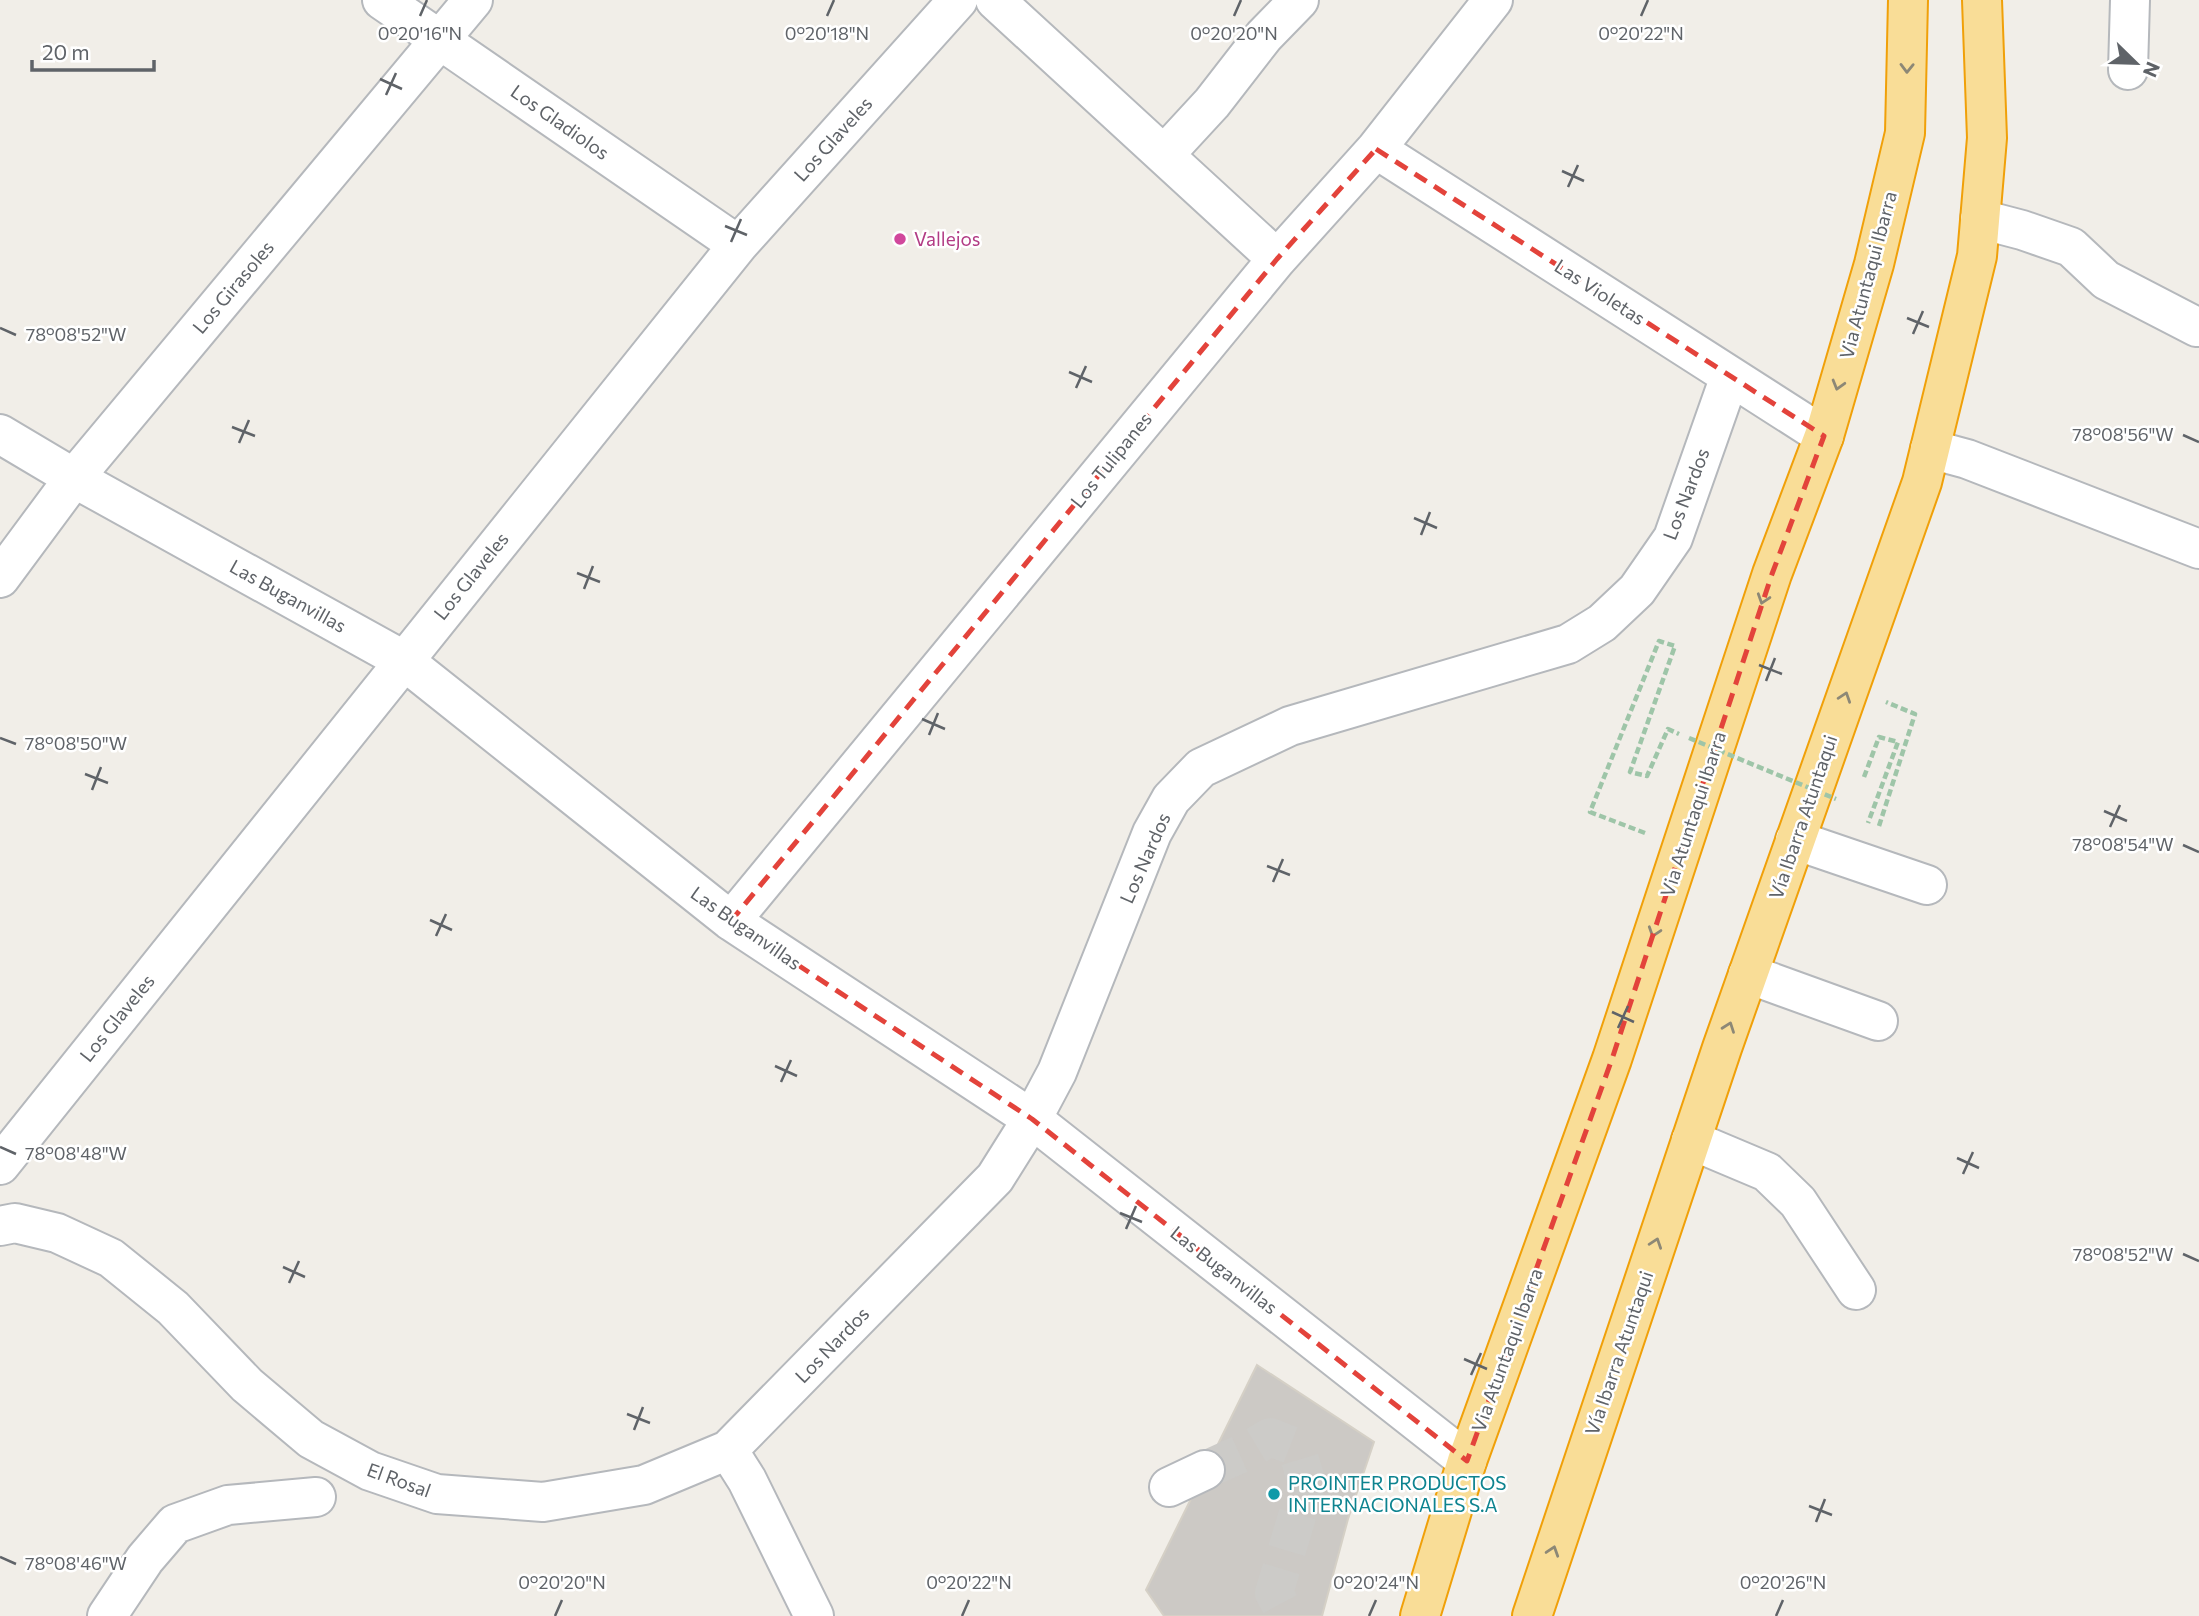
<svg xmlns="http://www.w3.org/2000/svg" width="2199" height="1616" viewBox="0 0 2199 1616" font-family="Commissioner,sans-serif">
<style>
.building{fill:#ccc9c5;stroke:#d5d0c6;stroke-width:2}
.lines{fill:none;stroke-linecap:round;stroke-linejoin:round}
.minor-tunnel{stroke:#cccbc8;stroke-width:38;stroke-dasharray:38 19;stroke-linecap:butt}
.minor-casing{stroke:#b5b8bc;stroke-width:42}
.highway-casing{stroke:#f0a009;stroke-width:42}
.path{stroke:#9ec5a8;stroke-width:4.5;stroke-dasharray:7 3.5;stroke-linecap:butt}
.minor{stroke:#fff;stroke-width:38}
.highway{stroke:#f9dd97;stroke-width:38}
.path-bridge{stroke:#9ec5a8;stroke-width:4.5;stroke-dasharray:7 3.5;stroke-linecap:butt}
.oneway{stroke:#8d8876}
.marked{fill:none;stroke:#e3433b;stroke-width:5;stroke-dasharray:14 9;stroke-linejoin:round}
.ticks{fill:none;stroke:#5f6368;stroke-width:2.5}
.hotel-dot{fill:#d1479c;stroke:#fff;stroke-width:2.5}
.culture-dot{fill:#0f9aa8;stroke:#fff;stroke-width:2.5}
.labels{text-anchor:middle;stroke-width:5;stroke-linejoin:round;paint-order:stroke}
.street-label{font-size:19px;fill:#5f6368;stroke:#fff}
.hotel-label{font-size:19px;fill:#b23c85;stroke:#fff;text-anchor:start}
.culture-label{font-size:19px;fill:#0d838f;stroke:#fff;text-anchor:start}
.ticks-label{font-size:18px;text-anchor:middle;fill:#5f6368;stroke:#fff;stroke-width:5;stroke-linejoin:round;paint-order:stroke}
</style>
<rect width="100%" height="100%" fill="#f1eee8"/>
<path class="building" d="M1257 1365 1374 1442 1348 1519 1322 1616H1164L1146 1590Z"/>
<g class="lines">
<path class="minor-tunnel" d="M1205 1470 1245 1452 1270 1437 1296 1447 1307 1483 1274 1593 1286 1615 1291 1616"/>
<defs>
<path id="minor" d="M382 0 738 245
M995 0 1277 259
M2128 70 2130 0
M1376 149 1824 436
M1164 155 1212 103 1264 36 1299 0
M1980 219 2022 230 2071 247 2106 280 2197 327
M0 434 74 478 403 660 731 921 1032 1119 1467 1461
M1930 449 1967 459 2199 549
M0 578 74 478 473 0
M1795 840 1927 885
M731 921 1277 259 1376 149 1493 0
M1748 974 1878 1021
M1691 1140 1767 1172 1798 1202 1856 1290
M0 1165 738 245 958 0
M0 1226 15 1223 57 1233 111 1258 173 1308 247 1385 311 1439 370 1471 437 1494 543 1502 644 1485 728 1450 995 1178 1032 1119 1057 1072 1152 833 1171 799 1201 768 1290 726 1568 644 1602 623 1637 590 1673 538 1730 376
M728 1450 747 1480 814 1616
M1169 1487 1205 1470
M107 1616 145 1559 175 1524 228 1505 316 1497"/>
<path id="highway" d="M1420 1616 1467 1461 1612 1059 1772 574 1824 436 1874 264 1905 133 1908 0
M1532 1616 1722 1048 1922 482 1977 256 1987 138 1982 0"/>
</defs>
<use href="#minor" class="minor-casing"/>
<use href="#highway" class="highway-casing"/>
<path class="path" d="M1864 777 1879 737 1898 742 1868 823
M1879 826 1915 714 1886 702
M1645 833 1590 812 1659 641 1675 646 1630 772 1647 776 1668 729 1679 734"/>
<use href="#minor" class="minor"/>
<use href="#highway" class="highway"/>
<path class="path-bridge" d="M1689 738 1836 799"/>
</g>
<defs><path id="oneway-chevron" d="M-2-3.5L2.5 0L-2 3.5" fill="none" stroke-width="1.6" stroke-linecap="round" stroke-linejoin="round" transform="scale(1.75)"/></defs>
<g class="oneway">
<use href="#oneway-chevron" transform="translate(1907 68) rotate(91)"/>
<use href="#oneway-chevron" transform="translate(1838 385) rotate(106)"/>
<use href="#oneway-chevron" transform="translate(1763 599) rotate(108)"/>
<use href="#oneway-chevron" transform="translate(1845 697) rotate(-71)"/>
<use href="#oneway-chevron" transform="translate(1654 932) rotate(108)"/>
<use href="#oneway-chevron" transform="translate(1729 1027) rotate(-70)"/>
<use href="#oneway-chevron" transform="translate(1656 1243) rotate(-71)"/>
<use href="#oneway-chevron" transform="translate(1553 1551) rotate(-72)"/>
</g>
<path class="marked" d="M1376 149 1824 436 1772 574 1612 1059 1467 1461 1032 1119 731 921 1277 259Z"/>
<path class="ticks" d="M420 16 427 0M827 16 834 0M1234 16 1241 0M1641 16 1648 0M380 79 402 89M386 95 396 73M1562 171 1584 181M1568 187 1578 165M725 226 747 235M731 242 741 219M1907 318 1929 327M0 328 16 335M1913 334 1923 311M1069 372 1092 382M1076 388 1086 366M232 427 255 436M2183 435 2199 442M239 443 249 420M1414 518 1437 528M1421 535 1430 512M577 573 600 582M584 589 593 566M1759 665 1782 674M1766 681 1775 658M922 719 945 729M929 735 938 713M0 738 16 744M85 774 108 783M92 790 101 767M2104 811 2127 821M2110 827 2120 805M2183 845 2199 852M1267 866 1290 875M1273 882 1283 859M430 920 452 930M436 936 446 914M1612 1012 1634 1022M1618 1028 1628 1006M775 1066 797 1076M781 1082 791 1060M0 1147 16 1154M1957 1158 1979 1168M1963 1174 1973 1152M1120 1213 1142 1222M1126 1229 1136 1206M2183 1254 2199 1261M283 1267 305 1277M289 1283 299 1261M1464 1359 1487 1369M1471 1375 1481 1353M627 1414 650 1423M634 1430 643 1407M1809 1506 1832 1515M1816 1522 1825 1499M0 1557 16 1564M555 1616 562 1600M962 1616 969 1600M1369 1616 1376 1600M1776 1616 1783 1600"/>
<circle class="hotel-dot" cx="900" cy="239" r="7"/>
<circle class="culture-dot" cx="1274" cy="1494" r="7"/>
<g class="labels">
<g class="street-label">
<text transform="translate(560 122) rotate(35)" y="7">Los Gladiolos</text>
<text transform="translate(833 139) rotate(-48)" y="7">Los Glaveles</text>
<text transform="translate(1868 275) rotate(-75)" y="7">Via Atuntaqui Ibarra</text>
<text transform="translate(233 287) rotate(-50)" y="7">Los Girasoles</text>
<text transform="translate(1600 292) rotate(33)" y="7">Las Violetas</text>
<text transform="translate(1111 460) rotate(-51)" y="7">Los Tulipanes</text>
<text transform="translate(1686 494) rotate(-69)" y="7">Los Nardos</text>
<text transform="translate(471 576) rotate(-51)" y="7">Los Glaveles</text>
<text transform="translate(288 596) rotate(29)" y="7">Las Buganvillas</text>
<text transform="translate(1693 814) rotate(-72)" y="7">Via Atuntaqui Ibarra</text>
<text transform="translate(1803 817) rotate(-71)" y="7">Vía Ibarra Atuntaqui</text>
<text transform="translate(1145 858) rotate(-66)" y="7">Los Nardos</text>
<text transform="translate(746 928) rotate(35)" y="7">Las Buganvillas</text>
<text transform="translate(117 1018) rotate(-51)" y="7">Los Glaveles</text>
<text transform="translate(1224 1270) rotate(38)" y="7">Las Buganvillas</text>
<text transform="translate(832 1345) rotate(-46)" y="7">Los Nardos</text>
<text transform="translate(1507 1350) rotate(-70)" y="7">Via Atuntaqui Ibarra</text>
<text transform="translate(1619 1353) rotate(-71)" y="7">Vía Ibarra Atuntaqui</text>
<text transform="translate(399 1480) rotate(20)" y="7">El Rosal</text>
</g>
<g class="hotel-label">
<text x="914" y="246">Vallejos</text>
</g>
<g class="culture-label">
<text x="1288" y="1490">PROINTER PRODUCTOS<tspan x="1288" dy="22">INTERNACIONALES S.A</tspan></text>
</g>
</g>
<g class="ticks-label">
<text x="420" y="40">0°20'16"N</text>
<text x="827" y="40">0°20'18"N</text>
<text x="1234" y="40">0°20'20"N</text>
<text x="1641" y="40">0°20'22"N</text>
<text x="76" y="341">78°08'52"W</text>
<text x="2123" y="441">78°08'56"W</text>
<text x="76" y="750">78°08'50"W</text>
<text x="2123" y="851">78°08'54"W</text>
<text x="76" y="1160">78°08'48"W</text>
<text x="2123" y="1261">78°08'52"W</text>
<text x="76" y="1570">78°08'46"W</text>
<text x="562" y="1589">0°20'20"N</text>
<text x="969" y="1589">0°20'22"N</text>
<text x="1376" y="1589">0°20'24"N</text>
<text x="1783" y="1589">0°20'26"N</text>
</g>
<g transform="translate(2136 63) rotate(113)" stroke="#ffffff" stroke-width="5" paint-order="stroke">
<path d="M0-5L12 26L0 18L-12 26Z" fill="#5f6368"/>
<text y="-10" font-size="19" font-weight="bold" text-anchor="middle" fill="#5f6368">N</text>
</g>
<path d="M32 60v10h122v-10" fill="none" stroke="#5f6368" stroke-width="3.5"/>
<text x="42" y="60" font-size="21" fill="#5f6368" stroke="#ffffff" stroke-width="5" paint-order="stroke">20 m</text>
</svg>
